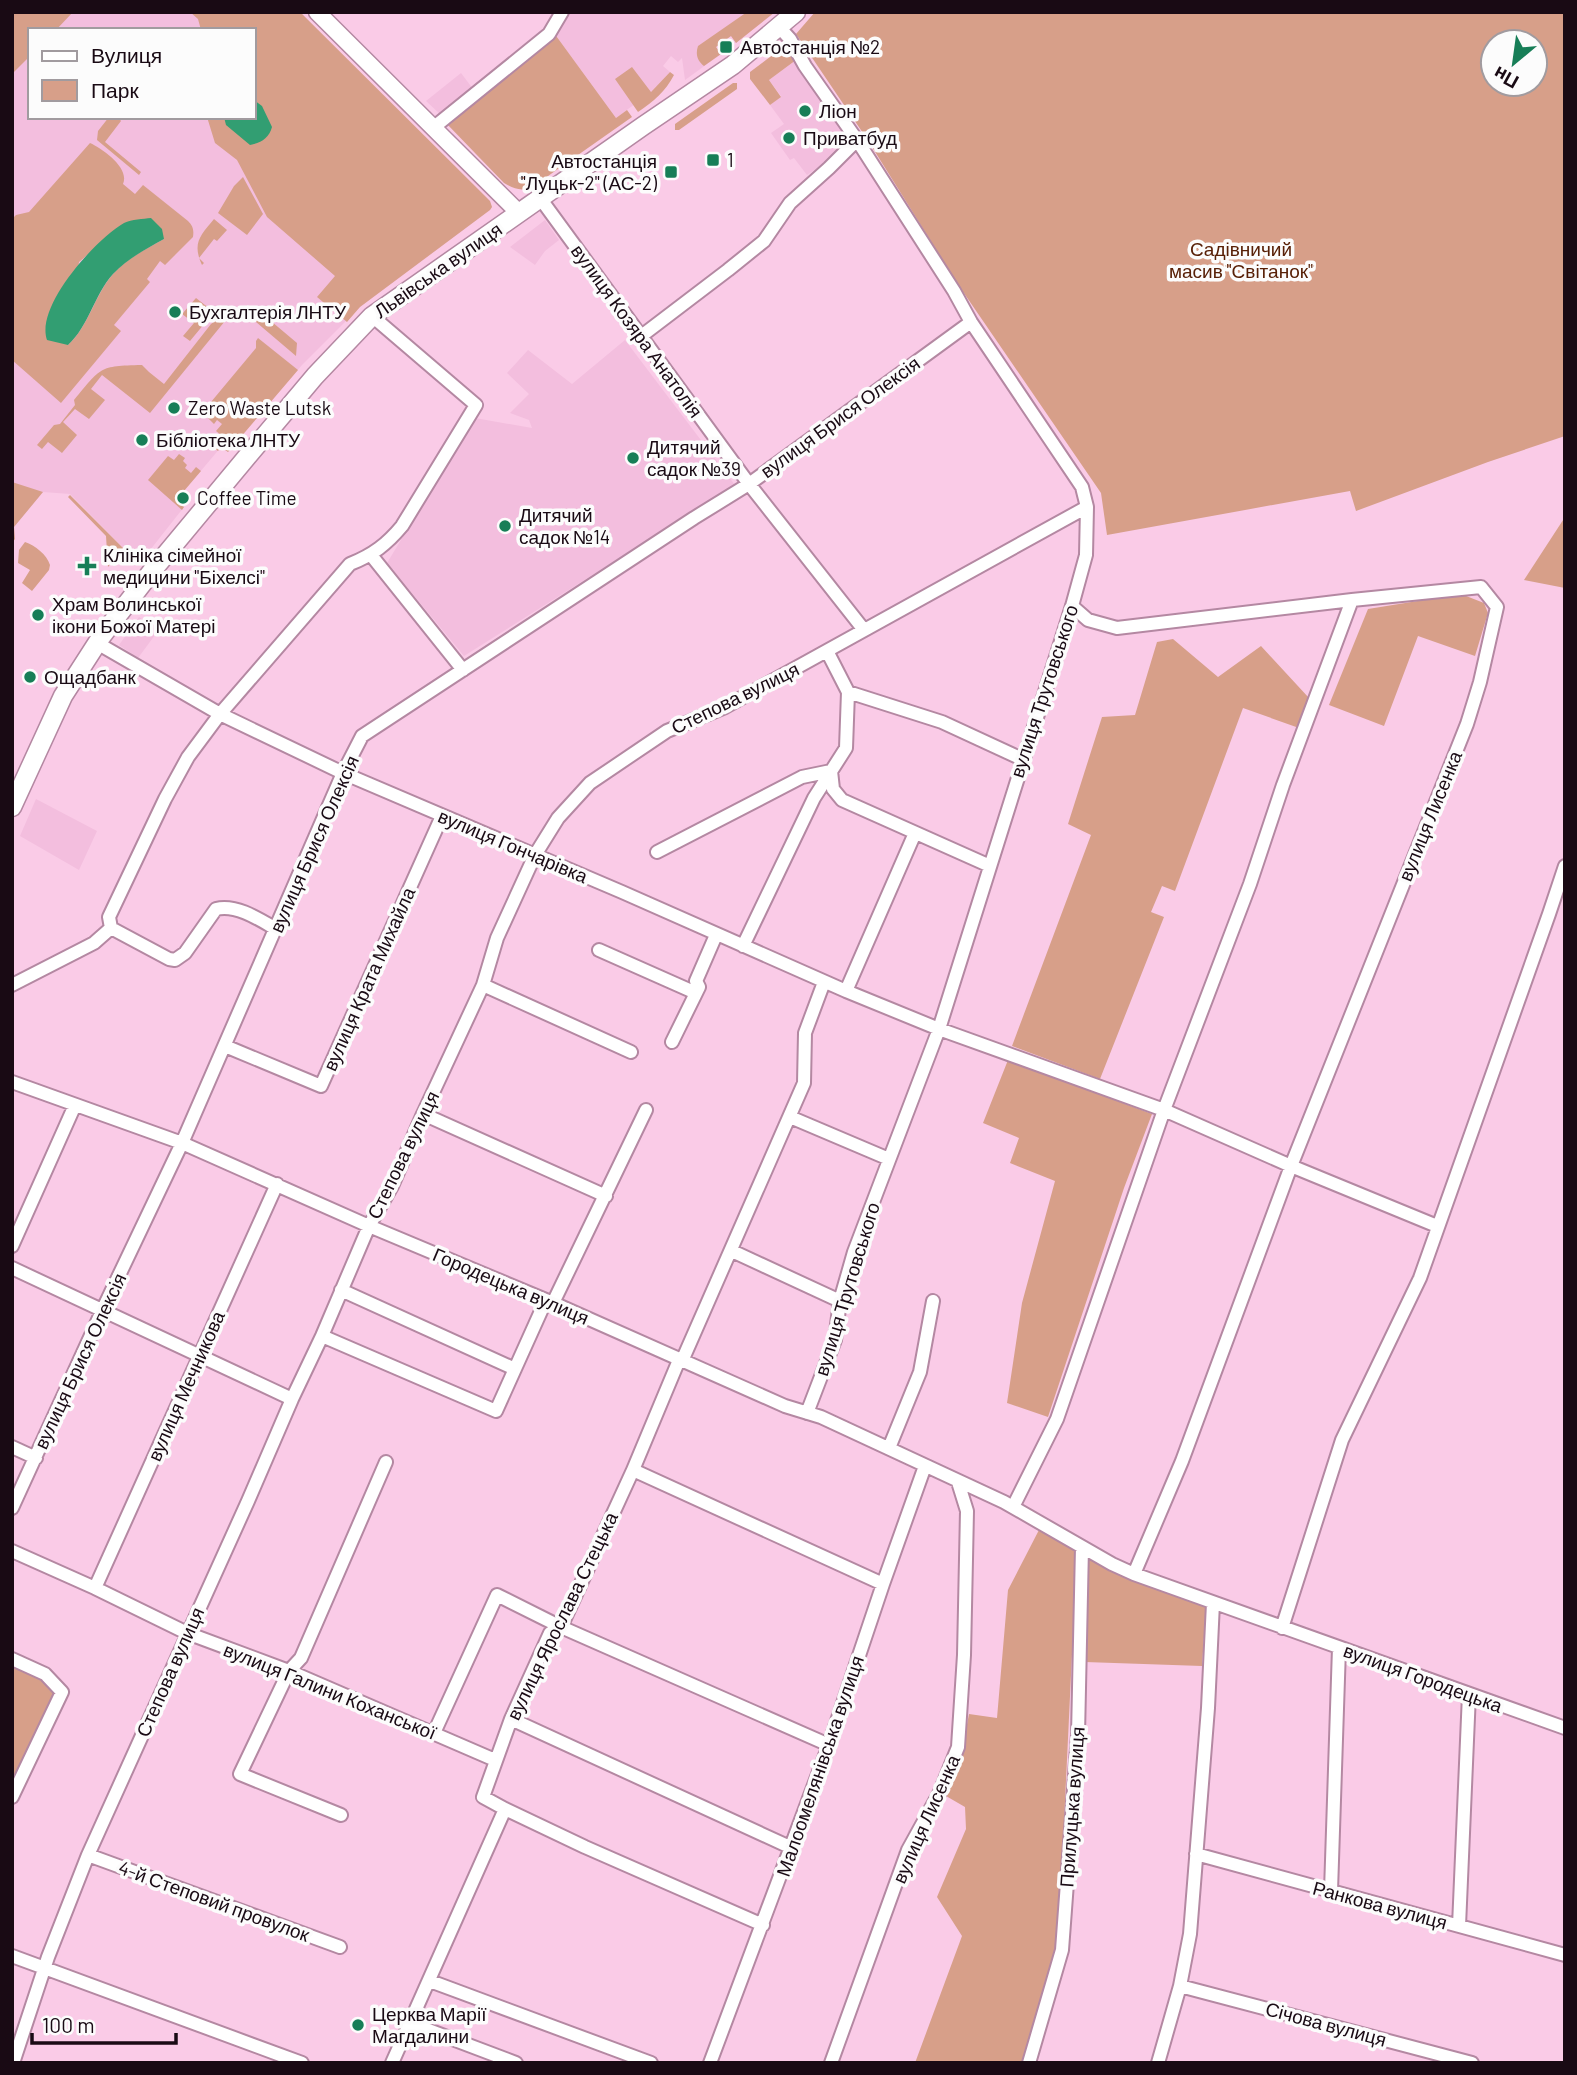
<svg xmlns="http://www.w3.org/2000/svg" width="1577" height="2075" viewBox="0 0 1577 2075" font-family="Barlow,sans-serif">
<style>
.built{fill:#f3bede;fill-rule:evenodd}
.green{fill:#d79f89;fill-rule:evenodd}
.water{fill:#329e72}
.lines{fill:none;stroke-linecap:round;stroke-linejoin:round}
.minor-casing{stroke:#b488a2;stroke-width:16}
.secondary-casing{stroke:#b488a2;stroke-width:19}
.primary-casing{stroke:#b488a2;stroke-width:21}
.minor{stroke:#fff;stroke-width:12}
.secondary{stroke:#fff;stroke-width:16}
.primary{stroke:#fff;stroke-width:18}
.poi-dot{fill:#177e57;stroke:#fcfcfc;stroke-width:2.5}
.labels{text-anchor:middle;stroke-width:7;stroke-linejoin:round;paint-order:stroke}
.poi-label{font-size:19px;fill:#190a14;stroke:#fcfcfc;text-anchor:start}
.park-label{font-size:19px;fill:#582007;stroke:#fcfcfc}
.street-label{font-size:19px;fill:#190a14;stroke:#fcfcfc}
</style>
<rect width="100%" height="100%" fill="#facbe7"/>
<path class="built" d="M12 12H300L490 201 492 207 490 210 360 307 302 365 228 452 221 447 178 498 177 501 184 507 139 564 70 494 43 492 14 527 15 539 12 543ZM30 30H254V117H30Z
M568 12H775L736 43 731 36 716 47 721 54 685 80 682 58 678 62 671 56 663 66 670 72 651 92 616 118 554 33Z
M796 60 849 136 846 146 826 162 807 175 794 158 790 160 771 133 784 124 770 105 781 96 769 80Z
M461 73 473 89 441 115 426 101Z
M545 220 559 240 545 251 535 265 510 247Z
M625 340 735 485 464 656 387 563 475 418 532 428 529 420 510 413 529 394 507 373 528 350 572 384Z
M139 617 158 631 138 658 119 645Z
M36 799 97 831 79 870 20 836Z"/>
<path class="green" d="M12 12H73L56 30H30V56L12 74Z
M190 12H300L490 201 492 207 490 210 360 307 347 322 317 297 335 276 267 217 237 160 215 143 207 117H254V30H201L198 19Z
M747 12H775L736 43 731 36 716 47 721 54 704 66C698 61 695 55 698 46Z
M815 12H1565V436L1488 462 1356 511 1350 491 1107 535 1101 493 957 283 867 139 796 34ZM1493 42H1535V84H1493Z
M554 33 616 118 627 110 632 117 531 188C520 191 514 189 504 183L446 123Z
M787 44 796 60 769 80 781 97 770 105 750 79V72Z
M632 67 651 92 670 72 674 75C665 92 654 101 638 112L615 79Z
M733 83H737V89L679 130H675V124Z
M109 117H118L121 121 105 142 141 172 139 175 97 140 98 131Z
M90 143C103 149 130 168 123 184L135 194 143 185 188 221C193 226 194 230 193 237L165 265 160 261 147 279 150 282 114 325 121 331 61 403 12 360V219L16 215 29 212ZM125 223 164 239C146 249 126 259 113 274 94 296 89 326 68 345L79 262Z
M243 177 263 214 247 235 218 213 234 186Z
M214 219 227 230 217 241 214 239 199 258 204 263 202 265C192 243 200 236 214 219Z
M196 298 214 312 190 341 183 336 194 323 182 314Z
M259 311 297 343 296 356 256 322Z
M220 317 225 321 150 413 102 375 91 389 105 400 89 419 75 409 63 422 77 435 62 453 48 442 42 449 37 445 54 425 60 424 75 405 74 400C102 367 98 366 142 365L149 372 164 384 211 324Z
M258 338 298 370 228 452 221 447 218 451 213 447 222 436 216 431 222 424 217 420 214 424 208 418 212 413 206 408 256 348V341Z
M179 454 185 458 183 461 187 465 185 468 191 473 196 467 201 471 178 498 177 501 184 507 182 510 148 480 168 456 174 460Z
M12 482 43 492 14 527 15 539 12 543Z
M70 495 123 548 108 567 106 536 68 497Z
M1565 517V588L1524 580Z
M25 542C35 545 47 555 50 565L49 570 32 591 22 583 30 570 18 563 19 550Z
M1461 594 1484 603 1488 613 1475 656 1418 636 1384 726 1329 705 1368 609Z
M1173 639 1218 677 1261 646 1309 698 1299 728 1243 708 1175 891 1162 886 1151 912 1164 917 1100 1079 1012 1046 1091 835 1068 824 1102 717 1135 715 1157 642Z
M1008 1060 1152 1114 1124 1188 1048 1417 1007 1403 1022 1303 1055 1181 1010 1163 1019 1138 983 1123Z
M1040 1528 1077 1549 1058 1949 1025 2063H915L962 1936 937 1897 966 1829 965 1807 946 1796 962 1750 969 1714 997 1718 1008 1590Z
M1086 1555C1123 1579 1165 1592 1206 1607L1202 1666 1085 1662Z
M12 1664 42 1678 58 1693 12 1788Z"/>
<path class="water" d="M254 100 262 106 272 127C269 138 261 143 250 145L226 125 224 117H254Z
M151 218 162 229 164 239C146 249 127 259 113 274 94 295 89 326 68 345L47 340C35 306 96 239 124 223 132 219 143 219 151 218Z"/>
<g class="lines">
<defs>
<path id="minor" d="M780 28 790 39 805 66 857 140 954 291 971 322 1082 487 1087 507 1086 555 1072 606 939 1029 854 1252 840 1301 835 1340 807 1413
M433 128 549 34 562 12
M540 198 749 484 864 630
M640 337 728 270 764 241 790 203 829 168 857 140
M371 555 463 670
M1072 606 1088 620 1117 628 1352 600 1481 587 1497 607 1480 682 1467 724 1291 1166 1182 1461 1134 1574
M97 643 220 714 343 773 622 892 846 991 939 1029 1164 1110 1291 1166 1437 1226
M848 692 942 722 1022 759
M831 771 833 789 842 800 990 866
M657 852 802 777 831 771
M111 928 169 959 175 960 185 953 216 909C236 904 259 919 276 929
M743 946 814 798 846 748 848 692 827 651
M599 950 696 993
M12 985 94 943 111 928 109 917 165 799 188 757 220 714 350 564C373 555 387 544 402 526L476 405 372 316
M483 985 631 1052
M846 991 915 833
M672 1042 699 987 696 981 716 935
M225 1046 321 1086 442 816
M12 1082 182 1143 369 1226 553 1303 785 1406 821 1417 1004 1502 1112 1564 1134 1574 1565 1728
M423 1114 606 1196
M790 1117 889 1159
M12 1246 75 1105
M732 1251 840 1301
M12 1268 292 1399
M341 1290 515 1369
M553 1303 646 1110
M322 1336 496 1411 546 1300
M679 1360 633 1470 561 1627 550 1633 511 1719 483 1797 505 1809 585 1847 763 1925
M682 1361 804 1083 805 1033 824 982
M12 1447 36 1458
M889 1448 920 1372 933 1301
M633 1470 883 1584
M1013 1507 1057 1419 1164 1110 1250 884 1283 785 1352 600
M12 1508 103 1309 182 1143 343 773 362 736 694 518 749 484 971 322
M12 1551 95 1588 187 1633 289 1671 495 1760
M95 1588 277 1184
M1282 1628 1342 1440 1420 1278 1549 914 1565 866
M12 1659 45 1674 62 1692 12 1797
M511 1719 792 1848
M434 1733 497 1595 561 1627 829 1745
M341 1815 240 1774 289 1671 301 1658 386 1462
M1196 1854 1565 1955
M88 1855 340 1947
M1331 1891 1339 1648
M1459 1926 1469 1694
M12 1956 302 2063
M430 1981 651 2063
M1180 1986 1472 2063
M410 2023 516 2063
M13 2063 48 1957 88 1855 248 1501 292 1399 322 1336 369 1226 392 1186 423 1114 483 985 497 938 535 855 558 818 590 783 667 731 725 707 1087 507
M392 2063 505 1809
M710 2063 829 1745 883 1584 925 1466
M831 2063 908 1850 940 1792 958 1747 964 1655 967 1511 958 1482
M1029 2063 1062 1950 1078 1735 1082 1547
M1158 2063 1180 1986 1190 1934 1208 1708 1213 1603"/>
<path id="secondary" d="M317 12 519 213"/>
<path id="primary" d="M12 807 63 696 101 637 152 571 246 458 315 376 372 316 643 126 733 65 796 12"/>
</defs>
<use href="#minor" class="minor-casing"/>
<use href="#secondary" class="secondary-casing"/>
<use href="#primary" class="primary-casing"/>
<use href="#minor" class="minor"/>
<use href="#secondary" class="secondary"/>
<use href="#primary" class="primary"/>
</g>
<g class="poi-dot">
<rect x="719" y="40" width="14" height="14" rx="3.5"/>
<circle cx="805" cy="111" r="7"/>
<circle cx="789" cy="138" r="7"/>
<rect x="706" y="153" width="14" height="14" rx="3.5"/>
<rect x="664" y="165" width="14" height="14" rx="3.5"/>
<circle cx="175" cy="312" r="7"/>
<circle cx="174" cy="408" r="7"/>
<circle cx="142" cy="440" r="7"/>
<circle cx="633" cy="458" r="7"/>
<circle cx="183" cy="498" r="7"/>
<circle cx="505" cy="526" r="7"/>
<path d="M83.5 555.5h7v7h7v7h-7v7h-7v-7h-7v-7h7z"/>
<circle cx="38" cy="615" r="7"/>
<circle cx="30" cy="677" r="7"/>
<circle cx="358" cy="2025" r="7"/>
</g>
<g class="labels">
<g class="poi-label">
<text x="740" y="54">Автостанція №2</text>
<text x="819" y="118">Ліон</text>
<text x="803" y="145">Приватбуд</text>
<text x="727" y="167">1</text>
<text x="657" y="168" text-anchor="end">Автостанція<tspan x="657" dy="22">"Луцьк-2" (АС-2)</tspan></text>
<text x="189" y="319">Бухгалтерія ЛНТУ</text>
<text x="188" y="415">Zero Waste Lutsk</text>
<text x="156" y="447">Бібліотека ЛНТУ</text>
<text x="647" y="454">Дитячий<tspan x="647" dy="22">садок №39</tspan></text>
<text x="197" y="505">Coffee Time</text>
<text x="519" y="522">Дитячий<tspan x="519" dy="22">садок №14</tspan></text>
<text x="103" y="562">Клініка сімейної<tspan x="103" dy="22">медицини "Біхелсі"</tspan></text>
<text x="52" y="611">Храм Волинської<tspan x="52" dy="22">ікони Божої Матері</tspan></text>
<text x="44" y="684">Ощадбанк</text>
<text x="372" y="2021">Церква Марії<tspan x="372" dy="22">Магдалини</tspan></text>
</g>
<g class="park-label">
<text x="1241" y="256">Садівничий<tspan x="1241" dy="22">масив "Світанок"</tspan></text>
</g>
<g class="street-label">
<text transform="translate(438 270) rotate(-35)" y="7">Львівська вулиця</text>
<text transform="translate(637 331) rotate(54)" y="7">вулиця Козяра Анатолія</text>
<text transform="translate(840 417) rotate(-36)" y="7">вулиця Брися Олексія</text>
<text transform="translate(1044 691) rotate(-72)" y="7">вулиця Трутовського</text>
<text transform="translate(735 698) rotate(-26)" y="7">Степова вулиця</text>
<text transform="translate(1430 816) rotate(-68)" y="7">вулиця Лисенка</text>
<text transform="translate(314 844) rotate(-66)" y="7">вулиця Брися Олексія</text>
<text transform="translate(513 846) rotate(23)" y="7">вулиця Гончарівка</text>
<text transform="translate(369 979) rotate(-66)" y="7">вулиця Крата Михайла</text>
<text transform="translate(403 1155) rotate(-64)" y="7">Степова вулиця</text>
<text transform="translate(511 1286) rotate(23)" y="7">Городецька вулиця</text>
<text transform="translate(847 1289) rotate(-73)" y="7">вулиця Трутовського</text>
<text transform="translate(80 1361) rotate(-65)" y="7">вулиця Брися Олексія</text>
<text transform="translate(186 1386) rotate(-66)" y="7">вулиця Мечникова</text>
<text transform="translate(562 1616) rotate(-64)" y="7">вулиця Ярослава Стецька</text>
<text transform="translate(170 1672) rotate(-66)" y="7">Степова вулиця</text>
<text transform="translate(1423 1678) rotate(20)" y="7">вулиця Городецька</text>
<text transform="translate(330 1691) rotate(22)" y="7">вулиця Галини Коханської</text>
<text transform="translate(820 1766) rotate(-71)" y="7">Малоомелянівська вулиця</text>
<text transform="translate(1072 1807) rotate(-86)" y="7">Прилуцька вулиця</text>
<text transform="translate(926 1819) rotate(-66)" y="7">вулиця Лисенка</text>
<text transform="translate(214 1901) rotate(20)" y="7">4-й Степовий провулок</text>
<text transform="translate(1380 1905) rotate(15)" y="7">Ранкова вулиця</text>
<text transform="translate(1326 2024) rotate(15)" y="7">Січова вулиця</text>
</g>
</g>
<rect width="1577" height="2075" fill="none" stroke="#190a14" stroke-width="28"/>
<rect x="28" y="28" width="228" height="91" fill="#fcfcfc" stroke="#a19b9f" stroke-width="2"/>
<rect x="42" y="51" width="35" height="10" fill="#ffffff" stroke="#a19b9f" stroke-width="2"/>
<text x="91" y="63" font-size="21" fill="#190a14">Вулиця</text>
<rect x="42" y="80" width="35" height="21" fill="#d79f89" stroke="#a19b9f" stroke-width="2"/>
<text x="91" y="98" font-size="21" fill="#190a14">Парк</text>
<g transform="translate(1514 63) rotate(209)"><circle r="33" fill="#fcfcfc" stroke="#a19b9f" stroke-width="2"/>
<path d="M0-5L12 26L0 18L-12 26Z" fill="#177e57"/>
<text y="-10" font-size="19" font-weight="bold" text-anchor="middle" fill="#190a14">Пн</text>
</g>
<path d="M32 2033v10h144v-10" fill="none" stroke="#190a14" stroke-width="3.5"/>
<text x="42" y="2033" font-size="21" fill="#190a14" stroke="#fcfcfc" stroke-width="5" paint-order="stroke">100 m</text>
</svg>
